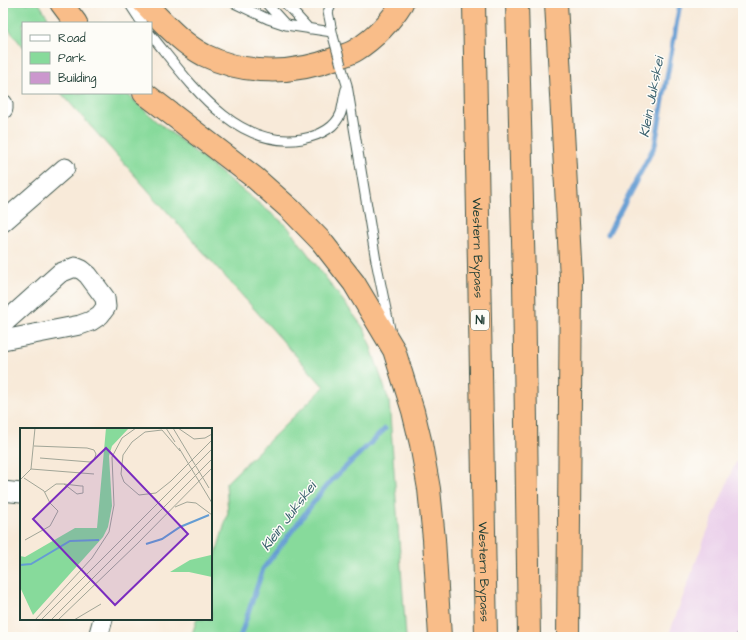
<svg xmlns="http://www.w3.org/2000/svg" width="746" height="640" viewBox="0 0 746 640" font-family="'Architects Daughter',sans-serif">
<style>
.built{fill:#ebd1eb}
.green{fill:#87da9b;stroke:#538c68}
.lines{fill:none;stroke-linecap:round;stroke-linejoin:round}
.stream{stroke:#659dd3;stroke-width:5}
.building{fill:#cb97cd}
.service-casing{stroke:#40574d;stroke-width:11}
.minor-casing{stroke:#40574d;stroke-width:21}
.motorway-casing{stroke:#40574d;stroke-width:24}
.service{stroke:#fff;stroke-width:9}
.minor{stroke:#fff;stroke-width:19}
.motorway{stroke:#f9bd89;stroke-width:22}
.service-bridge-casing{stroke:#40574d;stroke-width:11;stroke-linecap:butt}
.service-bridge{stroke:#fff;stroke-width:9}
.labels{text-anchor:middle;stroke-width:3;stroke-linejoin:round;paint-order:stroke}
.shield{fill:#fdfcf7;stroke:#62766e;stroke-width:1}
.shield-label{font-size:12px;font-weight:bold;fill:#1f3d34}
.street-label{font-size:13px;fill:#1f3d34;stroke:#fdfcf7}
.water-label{font-size:14px;font-style:italic;fill:#385f6c;stroke:#fdfcf7}
.inset-river{fill:none;stroke:#659dd3;stroke-width:2}
.inset-road{fill:none;stroke:#a1a597;stroke-width:1}
.view{fill:#7b2cbf;fill-opacity:0.15;stroke:#7b2cbf;stroke-width:2}
.inset-edge{fill:none;stroke:#1f3d34;stroke-width:2}
</style>
<rect width="100%" height="100%" fill="#fdfcf7"/>
<filter id="ink" filterUnits="userSpaceOnUse"><feTurbulence type="fractalNoise" baseFrequency=".025" numOctaves="2"/><feDisplacementMap in="SourceGraphic" scale="8" xChannelSelector="R" yChannelSelector="G"/><feConvolveMatrix kernelMatrix="1 2 1 2 8 2 1 2 1" color-interpolation-filters="sRGB"/></filter>
<filter id="wash" filterUnits="userSpaceOnUse"><feTurbulence type="fractalNoise" baseFrequency=".012" numOctaves="4" result="noise"/><feDisplacementMap in="SourceGraphic" scale="16" xChannelSelector="R" yChannelSelector="G"/><feGaussianBlur stdDeviation="0.9" result="paint"/><feColorMatrix in="noise" values="0 0 0 0 0 0 0 0 0 0 0 0 0 0 0 0 0 1.4 0 .05"/><feComposite in="paint" operator="in"/></filter>
<g filter="url(#wash)">
<rect width="100%" height="100%" fill="#f8ead9"/>
<path class="built" d="M743 452V637H668L704 540 734 466Z"/>
<path class="green" d="M3 3H39L51 23H23V47L3 22Z
M61 93H126L159 123 287 226 365 330 389 401 406 637H191L197 619H211V571L228 513 226 483 324 387Z"/>
<g class="lines">
<path class="stream" d="M608 234 655 145 679 9 681 3
M240 637 263 569 326 486 385 429"/>
</g>
<g id="blocks">
<path class="building" d="M743 630V637H738L737 634Z"/>
</g>
</g>
<g filter="url(#ink)">
<use href="#blocks" fill-opacity="0" stroke="#40574d" stroke-width="1"/>
<g class="lines">
<defs>
<path id="service" d="M129 3 142 23
M234 3 268 19 286 25 332 32
M266 3 285 24
M285 3 309 29
M332 3 328 12 333 36
M151 35C188 80 234 150 302 139 317 136 335 129 341 113 343 105 344 96 346 89
M341 65 347 85 376 261 390 329"/>
<path id="minor" d="M3 104V109
M3 222 65 168
M3 324 60 273 75 267 82 270 88 275 105 298 106 307 100 315 91 321 80 325 3 340
M3 491 21 493
M98 637 103 619"/>
<g id="motorway">
<path d="M61 3 76 23"/>
<path d="M144 3C162 21 181 43 204 55 245 75 293 75 336 58 342 56 350 54 356 50 374 39 391 21 402 3"/>
<path id="s1" d="M474 3 486 637"/>
<path d="M517 3 524 280 529 637"/>
<path d="M556 3 571 278 568 637"/>
<path d="M144 93 255 178 291 210 322 242 354 283 394 350 413 411 421 444 429 489 434 539 440 637"/>
</g>
</defs>
<use href="#service" class="service-casing"/>
<use href="#minor" class="minor-casing"/>
<use href="#motorway" class="motorway-casing"/>
<use href="#service" class="service"/>
<use href="#minor" class="minor"/>
<use href="#motorway" class="motorway"/>
<defs>
<path id="service-bridge" d="M333 36 341 65"/>
</defs>
<use href="#service-bridge" class="service-bridge-casing"/>
<use href="#service-bridge" class="service-bridge"/>
</g>
</g>
<g class="labels">
<rect class="shield" x="471" y="310" width="18" height="20" rx="3"/>
<g class="shield-label">
<text x="480" y="324">N1</text>
</g>
<g class="street-label">
<text dy="5" stroke="none"><textPath href="#s1" startOffset="245">Western Bypass</textPath></text>
<text dy="5" stroke="none"><textPath href="#s1" startOffset="569">Western Bypass</textPath></text>
</g>
<g class="water-label">
<text transform="translate(651 97) rotate(-79)" y="5">Klein Jukskei</text>
<text transform="translate(288 516) rotate(-53)" y="5">Klein Jukskei</text>
</g>
</g>
<g transform="translate(20 428)">
<rect width="192" height="192" fill="#f8ead9"/>
<path d="M86 0H109L92 18 89 28 92 78 88 99 83 109 13 187 0 159V128L5 129 55 100H77ZM191 127 192 149 169 144H150L170 132Z" fill="#87da9b"/>
<path class="inset-river" d="M126 116 142 111 160 99 189 87M0 137 11 136 50 113 79 112"/>
<path class="inset-road" d="M146 0 155 14M153 0 189 60M158 0 174 11 185 10 192 6M14 18 67 20 74 22 76 26 74 32 70 34 20 30M159 20 192 75M160 23 142 2 125 4 112 14 103 27 101 46 104 54 119 67 136 65 151 53 192 12M11 41 74 46M4 50 24 63 30 75 38 83 30 98 5 112M0 52 11 41 15 0M25 64 36 56H44L61 58H63V65L57 66 44 56M155 79 167 74 176 75 192 87M15 192 72 130 89 104 94 77 92 29 102 10 116 0M21 192 192 21M31 192 192 31M38 192 117 116 192 40M54 192 81 176"/>
<path class="view" d="M86 20 168 106 95 177 13 91Z"/>
<rect width="192" height="192" class="inset-edge"/>
</g>
<rect width="746" height="640" fill="none" stroke="#fdfcf7" stroke-width="16"/>
<rect x="22" y="22" width="130" height="72" fill="#fdfcf7" stroke="#a4b0a9"/>
<rect x="30" y="35" width="20" height="6" fill="#ffffff" stroke="#a4b0a9"/>
<text x="58" y="42" font-size="12" fill="#1f3d34">Road</text>
<rect x="30" y="52" width="20" height="12" fill="#87da9b" stroke="#a4b0a9"/>
<text x="58" y="62" font-size="12" fill="#1f3d34">Park</text>
<rect x="30" y="72" width="20" height="12" fill="#cb97cd" stroke="#a4b0a9"/>
<text x="58" y="82" font-size="12" fill="#1f3d34">Building</text>
</svg>
